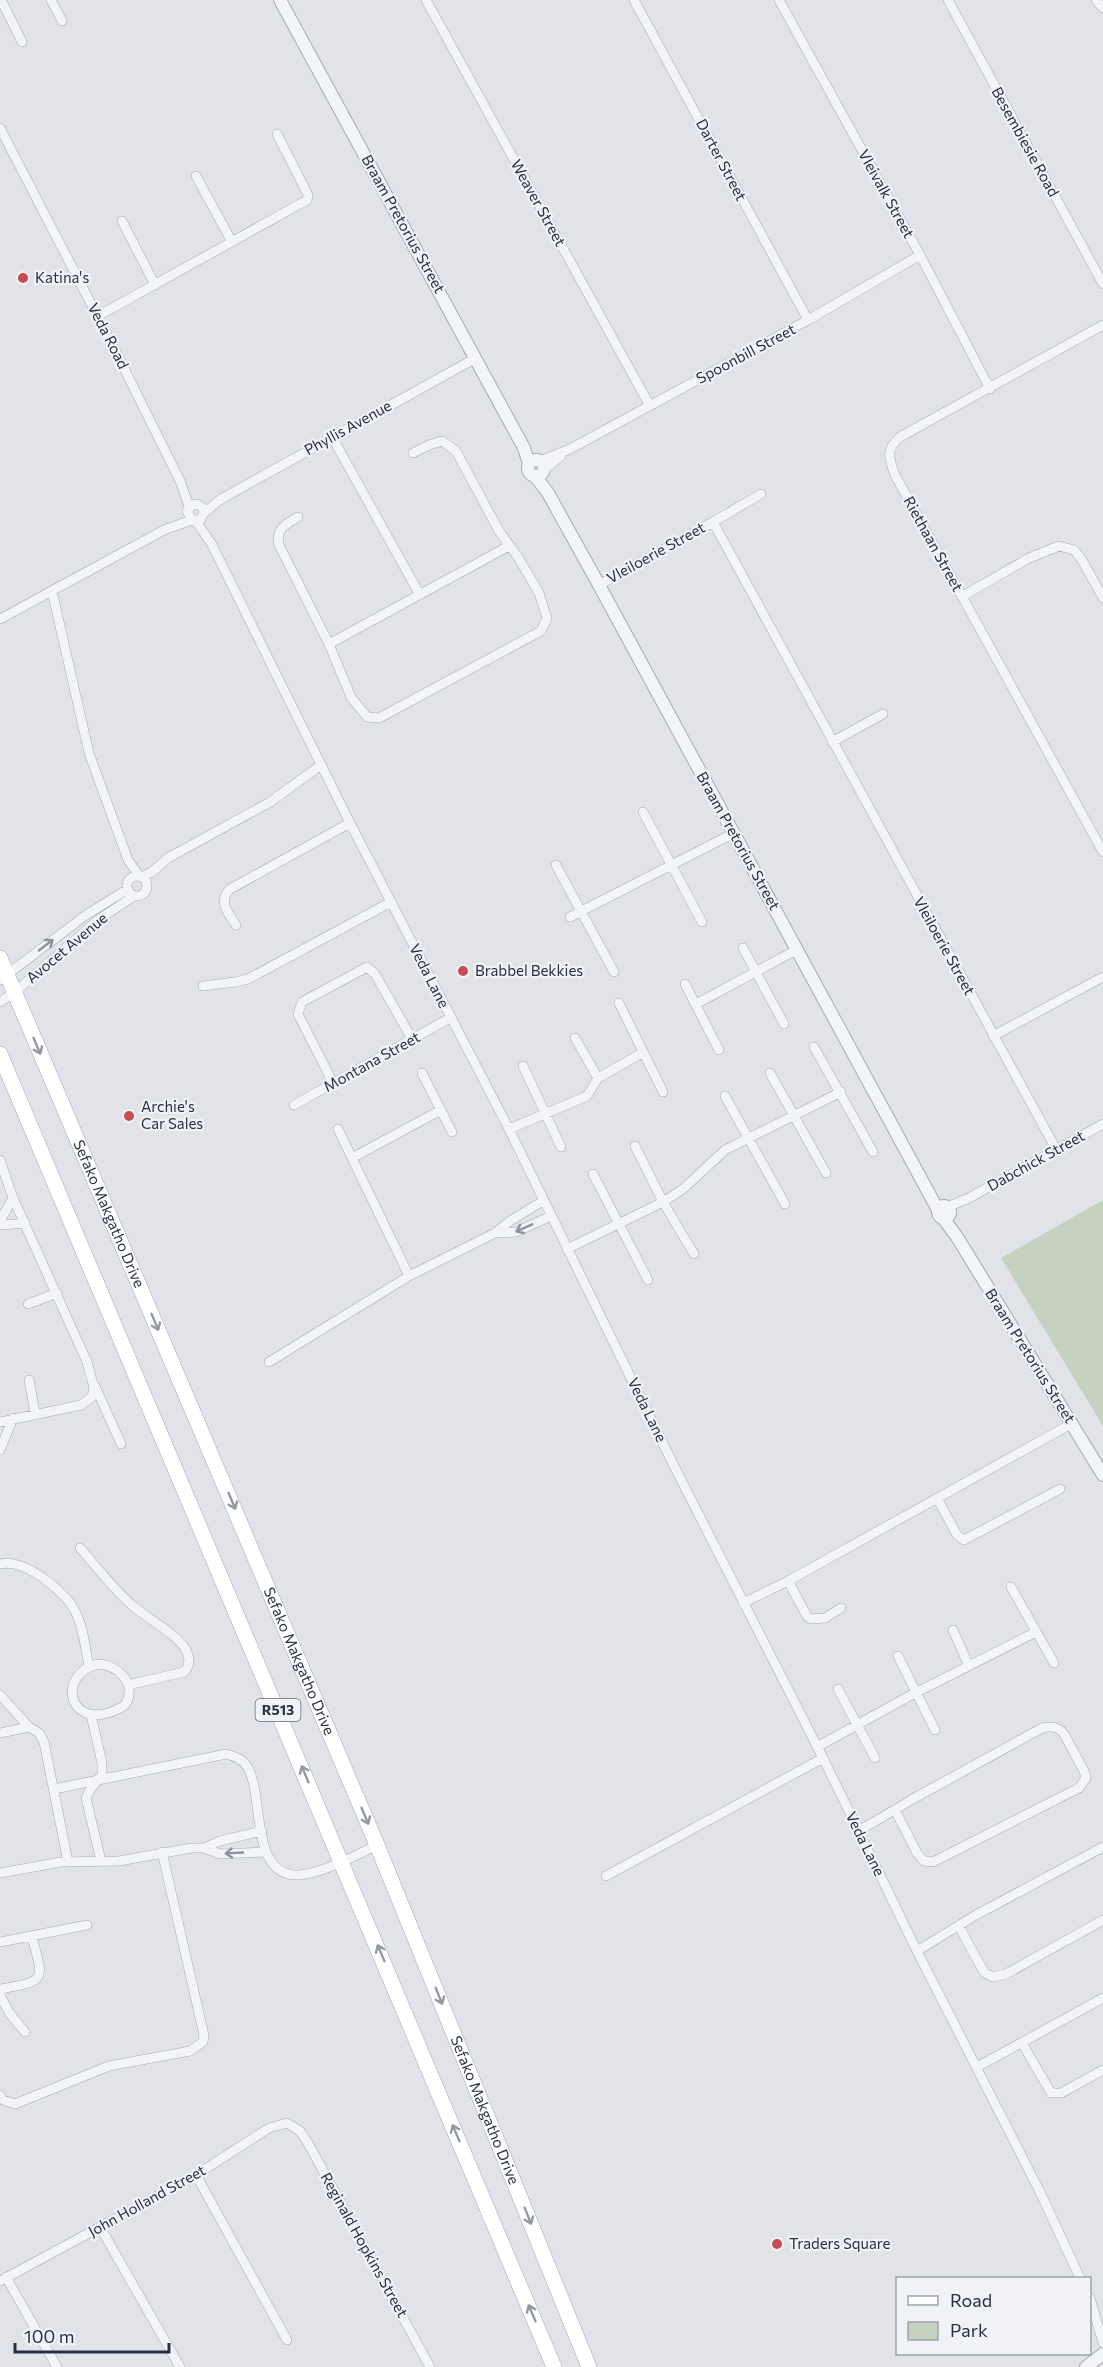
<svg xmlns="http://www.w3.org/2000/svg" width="1103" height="2367" viewBox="0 0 1103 2367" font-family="Commissioner,sans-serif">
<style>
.green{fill:#c5d2c2}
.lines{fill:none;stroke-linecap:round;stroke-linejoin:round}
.minor-casing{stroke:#a6aab3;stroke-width:10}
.tertiary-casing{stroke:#a6aab3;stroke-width:14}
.primary-casing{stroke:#a1a7b4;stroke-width:16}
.minor{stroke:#f3f4f7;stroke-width:9}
.tertiary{stroke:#f3f4f7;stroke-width:12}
.primary{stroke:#fff;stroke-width:15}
.oneway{stroke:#8e929c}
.oneway2{stroke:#9498a0}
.poi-dot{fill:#c74d54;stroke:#f0f2f6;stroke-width:2}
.labels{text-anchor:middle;stroke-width:4.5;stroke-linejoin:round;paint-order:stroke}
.shield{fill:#f0f2f6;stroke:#656a77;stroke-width:1.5}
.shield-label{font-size:14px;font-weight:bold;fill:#2a3040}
.street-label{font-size:15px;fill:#2a3040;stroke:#f0f2f6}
.poi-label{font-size:15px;fill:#2a3040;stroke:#f0f2f6;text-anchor:start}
</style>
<rect width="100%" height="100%" fill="#e1e3e9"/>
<path class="green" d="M1103 1200V1426L1001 1258Z"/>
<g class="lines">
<defs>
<path id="minor" d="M1 0 22 42
M51 0 62 21
M426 0 650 406
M634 0 808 320
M779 0 920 255 990 389
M948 0 1103 284
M1096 0 1103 8
M0 128 117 354 180 481 189 506
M196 176 232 242
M122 221 155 285
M98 316 307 200 308 195 277 134
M1103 325 900 437C885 450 889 458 895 475L1103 852
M332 437 420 595
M540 461 570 449 808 320 920 255
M544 470 561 456
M204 513 203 508 197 504 192 505 187 511 192 520H200L204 513 221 499 476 358
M298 517C286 524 275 529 279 545L329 644 351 697 367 717 379 718 541 631 547 618 539 593 518 557 499 531 456 451 442 441 429 445 413 453
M195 520 211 543 350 823 509 1129 674 1466 823 1758 917 1951 1040 2192 1080 2278
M713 522 761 494
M599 585 713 522 1056 1149
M52 591 89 753 128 860 140 877
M963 596 1029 558 1059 546 1074 550 1082 560 1103 598
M0 619 164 530 192 520
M329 644 509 546
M832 742 883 714
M643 812 702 922
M556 865 614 972
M127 886a10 10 0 1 1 20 0a10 10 0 1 1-20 0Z
M141 877 152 872 168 858 270 802 321 765
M570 917 734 833
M236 925C228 914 218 901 230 889L350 823
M743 948 784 1024
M0 980 86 915 128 889
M685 984 719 1050
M203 986 235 982 248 979 391 902
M0 1002 15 992 98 920 134 896
M619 1003 663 1092
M696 1004 798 949
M993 1036 1103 977
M575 1038 598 1078
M814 1047 873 1152
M523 1066 561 1147
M422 1073 452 1132
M770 1073 826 1173
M333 1083 298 1014 302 1002 367 967 375 974 412 1039
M725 1096 785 1204
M294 1105 450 1018
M338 1129 409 1276
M509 1129 587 1096 598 1078 642 1053
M635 1146 663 1202 694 1254
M352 1158 441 1110
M0 1160 13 1198 87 1362 94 1388 92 1397 81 1405 0 1422
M593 1174 648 1280
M947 1207 969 1198 1103 1124
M0 1221 13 1198
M0 1225 25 1223
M495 1233 516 1232 551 1216
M567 1249 663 1202 683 1189 725 1150 841 1092
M28 1304 57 1293
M269 1362 409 1276 495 1233 510 1221 543 1201
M29 1380 35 1413
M95 1386 121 1444
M0 1450 13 1418
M937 1498 957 1535 964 1540 1060 1489
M80 1548C98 1568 113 1589 133 1606 148 1619 177 1634 186 1650 190 1658 190 1666 184 1672L128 1685
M0 1564C24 1558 65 1591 75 1611 84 1628 85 1648 89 1666
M788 1581 807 1616 811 1619 825 1618 841 1608
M1011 1587 1054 1663
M743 1603 788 1581 1071 1424
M953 1630 969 1666
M898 1656 935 1730
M98 1664C118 1665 138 1684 125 1705 120 1709 114 1711 108 1713 66 1725 59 1673 98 1664Z
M838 1689 875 1758
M0 1695 29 1727 39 1733 44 1742 68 1862
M91 1715 102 1763V1775L90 1790 86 1798 101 1861
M0 1733 29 1727
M817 1747 915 1693 1036 1632
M54 1789 226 1754C233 1756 241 1758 246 1765 266 1792 247 1878 300 1875 322 1873 357 1855 377 1845
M858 1831C876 1821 893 1811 911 1800L1042 1728C1051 1726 1059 1727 1064 1734L1084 1771 1086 1778 1079 1788 1063 1796 933 1862 924 1861 917 1853 895 1810
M204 1848 220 1841 262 1831
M0 1873 61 1862 119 1861 191 1848H204L220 1854 265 1852
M606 1876 823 1758
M959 1926 981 1967 985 1973 993 1977 1006 1974 1103 1920
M0 1942 87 1925
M917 1951 976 1915 1103 1847
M0 1989C47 1981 44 1981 32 1937
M0 1995 10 2014 25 2032
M1022 2043 1051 2093H1061L1103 2070
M977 2067 1103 1998
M0 2095 3 2100 15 2104 109 2066 190 2051 203 2042 204 2035 162 1852
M196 2175 287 2340
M100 2227 180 2367
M6 2277 57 2367
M0 2281 196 2175 269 2128 287 2123 300 2131 308 2143 430 2367
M1090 2298 1103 2343"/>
<path id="tertiary" d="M280 0 524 448 529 464
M528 468a8 8 0 1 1 16 0a8 8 0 1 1-16 0Z
M535 476 548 493 599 585 938 1210
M938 1212a6 6 0 1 1 12 0a6 6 0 1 1-12 0Z
M943 1218 957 1237 1103 1475
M1086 2367 1103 2354"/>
<g id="primary">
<path id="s1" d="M0 958 377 1845 589 2367"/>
<path d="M0 1054 554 2367"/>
</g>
</defs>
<use href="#minor" class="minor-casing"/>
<use href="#tertiary" class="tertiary-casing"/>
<use href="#primary" class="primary-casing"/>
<use href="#minor" class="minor"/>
<use href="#tertiary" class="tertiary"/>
<use href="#primary" class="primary"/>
</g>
<defs><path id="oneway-shaft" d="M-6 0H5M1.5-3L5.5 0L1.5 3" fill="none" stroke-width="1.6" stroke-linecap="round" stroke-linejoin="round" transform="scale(1.5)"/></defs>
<g class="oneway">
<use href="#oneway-shaft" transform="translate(46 945) rotate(-38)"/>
<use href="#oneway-shaft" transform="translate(524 1228) rotate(156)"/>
<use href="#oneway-shaft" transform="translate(234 1853) rotate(177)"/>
</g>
<g class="oneway2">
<use href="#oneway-shaft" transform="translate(37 1046) rotate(67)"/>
<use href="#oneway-shaft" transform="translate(155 1322) rotate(67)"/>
<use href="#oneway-shaft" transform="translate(232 1501) rotate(67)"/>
<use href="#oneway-shaft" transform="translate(305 1774) rotate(-113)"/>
<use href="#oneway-shaft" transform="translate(365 1816) rotate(67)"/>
<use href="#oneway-shaft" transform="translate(381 1953) rotate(-113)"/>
<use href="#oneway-shaft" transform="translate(439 1996) rotate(68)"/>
<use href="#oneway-shaft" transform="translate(456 2133) rotate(-113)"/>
<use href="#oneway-shaft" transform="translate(528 2216) rotate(68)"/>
<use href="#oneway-shaft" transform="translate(532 2313) rotate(-113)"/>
</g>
<g class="poi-dot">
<circle cx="23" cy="278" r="6"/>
<circle cx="463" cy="971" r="6"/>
<circle cx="129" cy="1116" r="6"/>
<circle cx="777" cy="2244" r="6"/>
</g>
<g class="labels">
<rect class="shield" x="255.5" y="1699" width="45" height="22" rx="4.5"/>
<g class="shield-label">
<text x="278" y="1715">R513</text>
</g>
<g class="street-label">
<text transform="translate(1025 142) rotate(61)" y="5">Besembiesie Road</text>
<text transform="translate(721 160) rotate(62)" y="5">Darter Street</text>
<text transform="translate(886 194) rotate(61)" y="5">Vleivalk Street</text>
<text transform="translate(538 203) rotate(61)" y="5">Weaver Street</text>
<text transform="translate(403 224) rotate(61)" y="5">Braam Pretorius Street</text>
<text transform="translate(108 336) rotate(63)" y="5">Veda Road</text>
<text transform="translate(746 354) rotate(-28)" y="5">Spoonbill Street</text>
<text transform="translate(348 428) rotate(-29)" y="5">Phyllis Avenue</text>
<text transform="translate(933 544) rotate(61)" y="5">Riethaan Street</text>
<text transform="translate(656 553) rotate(-29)" y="5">Vleiloerie Street</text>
<text transform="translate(738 841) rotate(61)" y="5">Braam Pretorius Street</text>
<text transform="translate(944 946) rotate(61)" y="5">Vleiloerie Street</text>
<text transform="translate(67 948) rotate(-40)" y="5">Avocet Avenue</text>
<text transform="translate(429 976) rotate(63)" y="5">Veda Lane</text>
<text transform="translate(372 1062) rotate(-29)" y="5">Montana Street</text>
<text transform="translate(1036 1161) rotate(-29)" y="5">Dabchick Street</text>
<text dy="5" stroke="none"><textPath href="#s1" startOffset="278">Sefako Makgatho Drive</textPath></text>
<text transform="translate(1030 1356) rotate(58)" y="5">Braam Pretorius Street</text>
<text transform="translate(647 1410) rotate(64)" y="5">Veda Lane</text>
<text dy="5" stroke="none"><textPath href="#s1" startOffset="764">Sefako Makgatho Drive</textPath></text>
<text transform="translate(865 1844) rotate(64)" y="5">Veda Lane</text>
<text dy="5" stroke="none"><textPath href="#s1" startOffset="1250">Sefako Makgatho Drive</textPath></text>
<text transform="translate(147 2201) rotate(-29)" y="5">John Holland Street</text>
<text transform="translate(364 2245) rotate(61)" y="5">Reginald Hopkins Street</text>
</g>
<g class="poi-label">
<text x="35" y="283">Katina's</text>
<text x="475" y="976">Brabbel Bekkies</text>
<text x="141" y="1112">Archie's<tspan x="141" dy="17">Car Sales</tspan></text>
<text x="789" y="2249">Traders Square</text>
</g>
</g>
<rect x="896" y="2277" width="195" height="78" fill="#f0f2f6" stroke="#a1a4ad" stroke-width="1.5"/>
<rect x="908" y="2296" width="30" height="9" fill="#ffffff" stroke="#a1a4ad" stroke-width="1.5"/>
<text x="950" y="2307" font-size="18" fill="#2a3040">Road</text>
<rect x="908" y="2322" width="30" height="18" fill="#c5d2c2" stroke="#a1a4ad" stroke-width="1.5"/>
<text x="950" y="2337" font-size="18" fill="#2a3040">Park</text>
<path d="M15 2343v9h154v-9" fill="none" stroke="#2a3040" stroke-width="3"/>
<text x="24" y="2343" font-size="18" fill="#2a3040" stroke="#f0f2f6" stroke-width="4.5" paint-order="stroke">100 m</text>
</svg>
